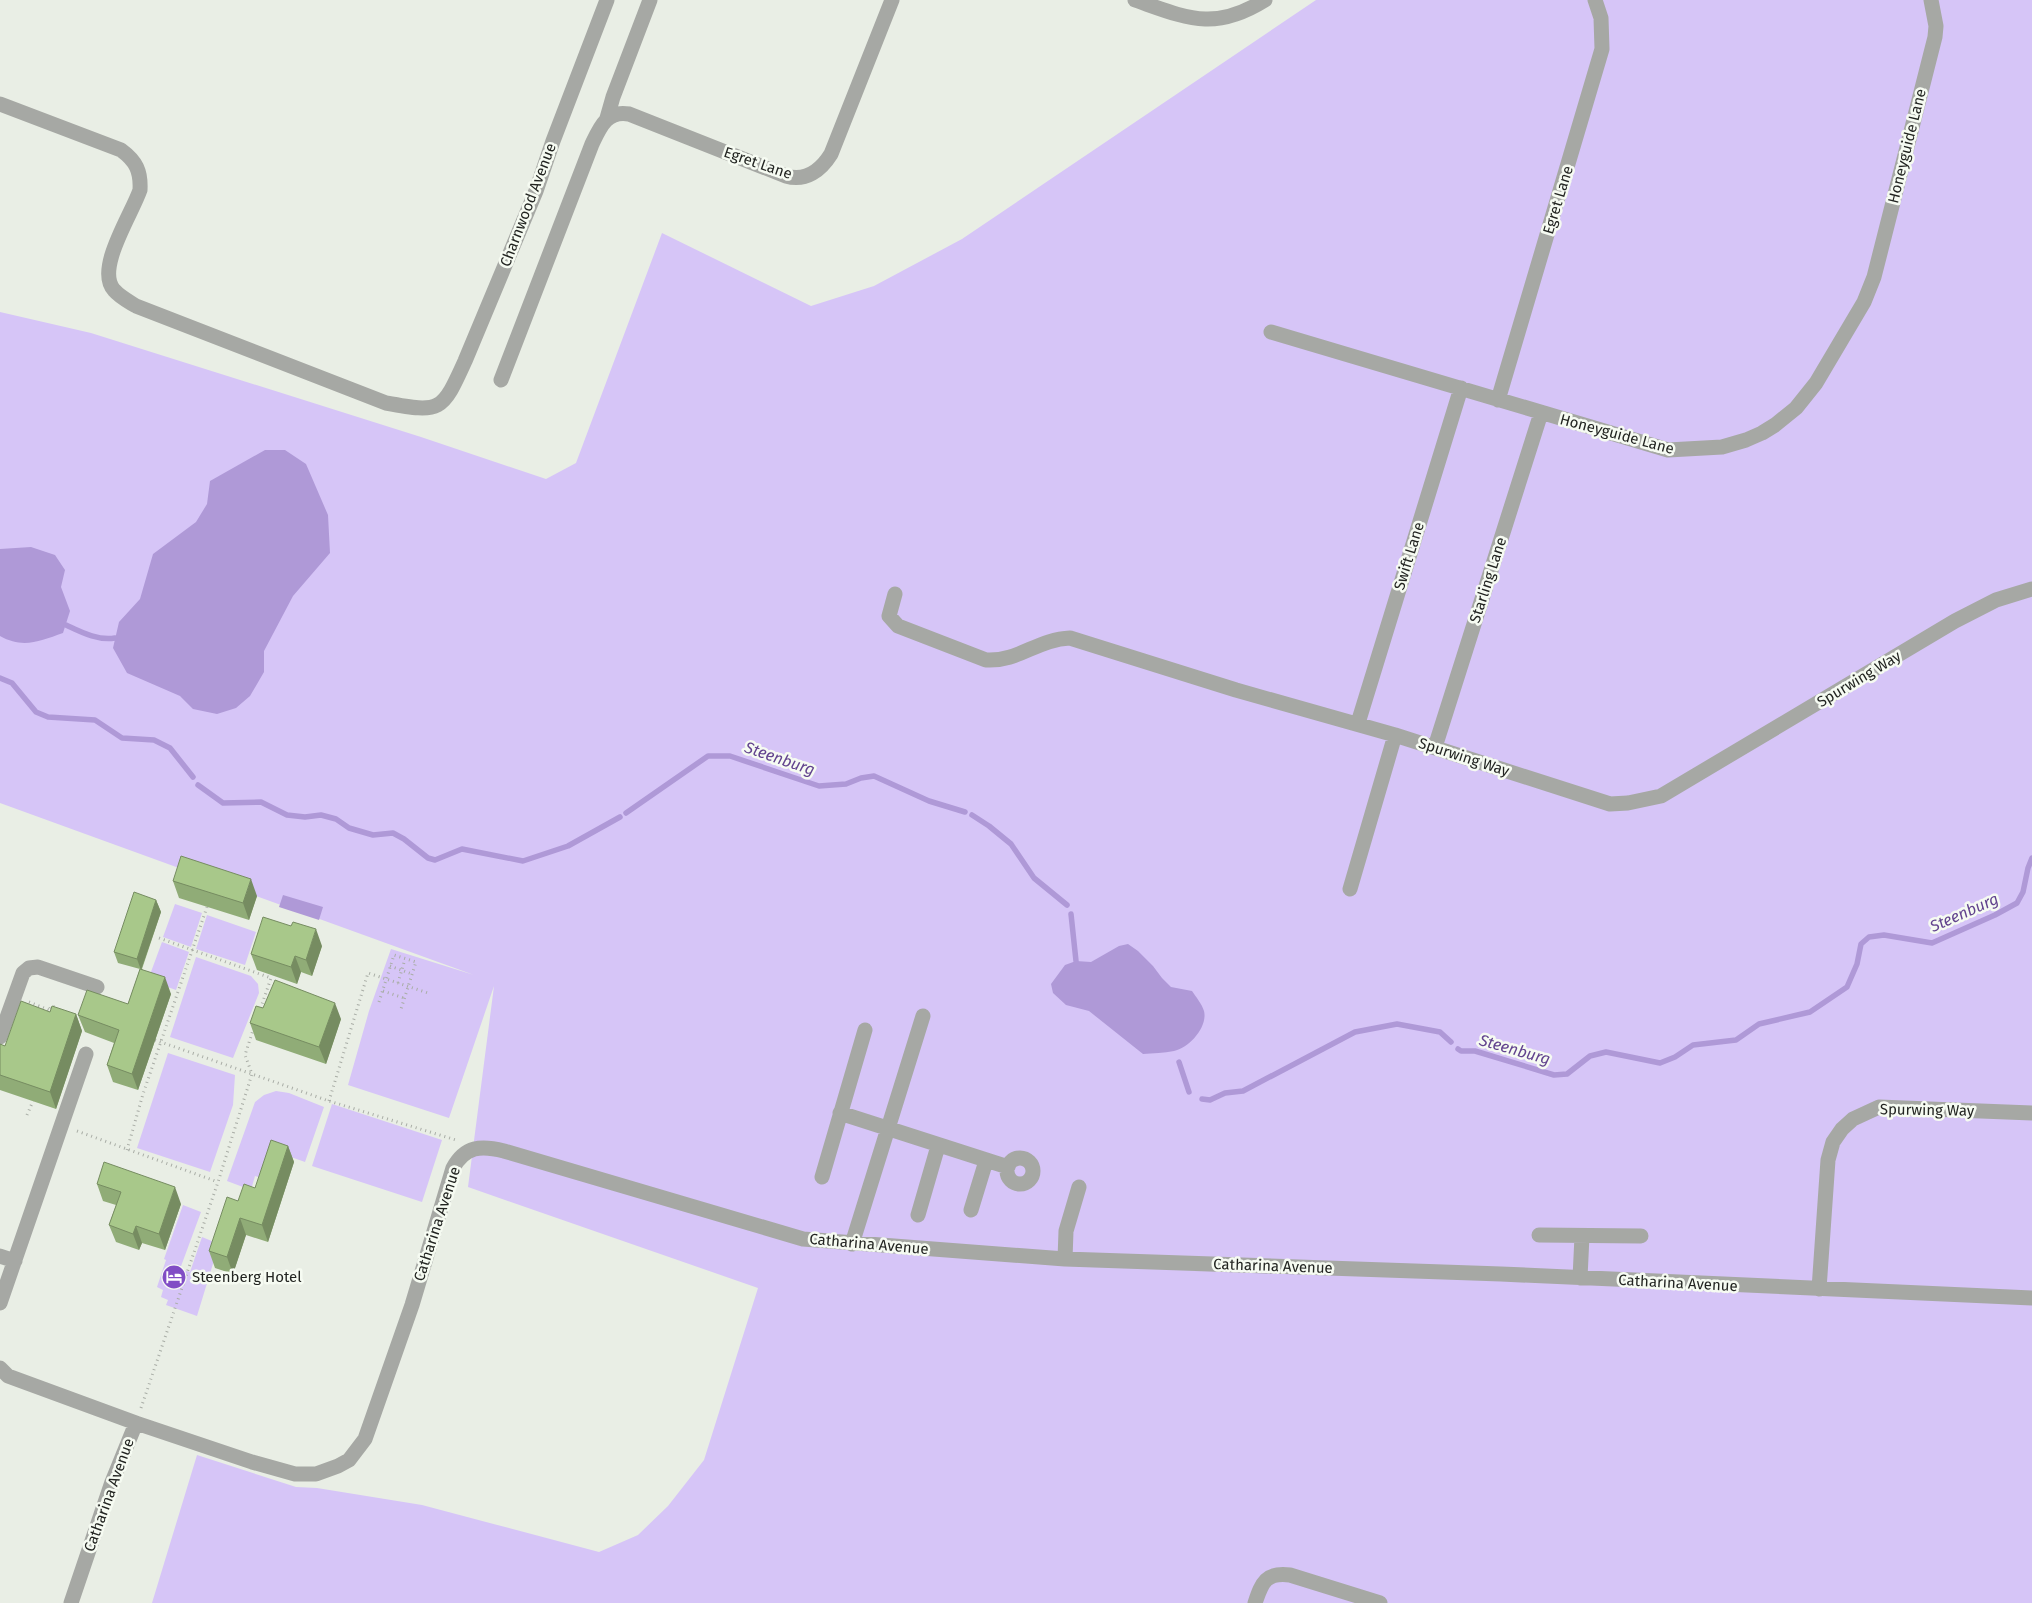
<svg xmlns="http://www.w3.org/2000/svg" width="2032" height="1603" viewBox="0 0 2032 1603" font-family="'Fira Sans',sans-serif">
<style>
.green{fill:#d6c5f7}
.water{fill:#af99d7}
.lines{fill:none;stroke-linecap:round;stroke-linejoin:round}
.stream{stroke:#af99d7;stroke-width:5.5}
.path{stroke:#a9ada6;stroke-width:3;stroke-dasharray:1 4;stroke-linecap:butt}
.minor{stroke:#a6a8a4;stroke-width:15}
.wall{fill:#90ac77}
.shaded-wall{fill:#768c61}
.building{fill:#a8c88a;stroke:#768c61}
.labels{text-anchor:middle;stroke-width:5;stroke-linejoin:round;paint-order:stroke}
.street-label{font-size:15px;fill:#222421;stroke:#f6fbf2}
.poi-label{font-size:15px;fill:#222421;stroke:#f6fbf2;text-anchor:start}
.water-label{font-size:16px;font-style:italic;fill:#62438e;stroke:#f6fbf2}
</style>
<rect width="100%" height="100%" fill="#e9eee5"/>
<path class="green" d="M1316 0H2032V1603H152L197 1455 296 1487 317 1488 422 1505 599 1552 638 1535 668 1506 704 1460 758 1288 468 1187 494 986 449 1118 348 1085 369 1011 391 949 474 975 0 803V312L91 333 421 437 546 479 576 463 662 233 811 306 874 286 962 239Z
M175 904 202 913 191 947 163 937Z
M207 915 256 932 245 965 196 949Z
M162 942 189 952 176 990 148 980Z
M196 957 251 976 258 984 259 993 233 1058 170 1037Z
M168 1053 235 1075 233 1105 210 1172 137 1148Z
M276 1091 289 1093 324 1107 305 1162 274 1151 265 1179 255 1176 251 1190 227 1181 255 1102 264 1095Z
M332 1104 442 1140 422 1202 312 1166Z
M183 1205 201 1212 180 1269 190 1272 202 1237 219 1244 197 1316 166 1305 168 1300 161 1297 163 1290 157 1287 166 1260 164 1259Z"/>
<path class="water" d="M265 450H285L306 464 328 515 330 553 293 596 264 651V672L250 696 236 708 217 714 193 709 180 696 127 673 113 648 119 622 140 599 153 554 196 522 207 504 210 481Z
M31 547 55 555 65 570 61 587 70 611 63 633C40 641 23 649 0 636V549Z
M283 895 323 907 319 920 279 907Z
M1128 944 1138 951 1153 966 1162 978 1171 987 1192 991C1196 997 1202 1004 1204 1011 1208 1027 1189 1048 1174 1051 1164 1053 1153 1053 1143 1054L1089 1011 1066 1005 1053 993 1051 984 1065 965 1076 961 1091 962 1119 946Z"/>
<g class="lines">
<path class="stream" d="M66 625C81 632 98 641 115 638
M0 678 12 683 36 712 48 717 95 720 122 738 154 740 170 748 193 777
M198 785 223 803 261 802 287 815 305 817 321 815 336 819 349 828 373 835 393 833 404 839 428 858 435 860 462 849 523 861 568 846 620 817
M626 813 708 756H730L819 786 846 784 861 778 874 776 929 801 965 812
M972 815 989 826 1011 844 1034 878 1067 905
M1071 914 1076 961
M1458 1049 1461 1051H1475L1554 1075 1567 1074 1590 1056 1606 1052 1660 1063 1675 1057 1693 1045 1736 1040 1759 1024 1810 1012 1847 987 1857 964 1861 944 1869 937 1884 935 1932 943 1995 915 2017 903 2023 892 2028 868 2032 858
M1179 1062 1189 1092
M1202 1099 1210 1100 1225 1093 1243 1091 1355 1032 1397 1024 1440 1032 1451 1042"/>
<path class="path" d="M159 938 271 978 260 1010
M390 966 412 974
M398 983 405 959
M383 991 404 998
M29 1002 49 1010
M379 1002 394 955 416 962 401 1009
M48 1013 51 1006 55 1007
M155 1040 329 1101 456 1140
M329 1101 368 973 428 993
M27 1115 33 1101
M77 1131 218 1182
M127 1150 143 1094 207 907
M141 1408 218 1182 252 1074 245 1055 254 1027"/>
<path class="minor" d="M1135 0C1187 18 1214 32 1265 0
M0 104 121 150C136 161 141 171 140 190 132 214 95 269 114 290 120 297 128 301 136 306L386 403C441 413 442 412 465 361L536 191 553 141 607 0
M607 118 613 97 650 0
M1271 332 1668 450 1722 447 1746 440 1762 433 1775 425 1796 408 1816 383 1864 302 1874 277 1935 37 1936 26 1931 0
M501 380 592 144C600 127 607 110 629 114L786 176C806 182 821 170 831 154L892 0
M1498 400 1602 49 1601 18 1595 0
M895 594 889 616 898 626 986 660C1018 662 1038 639 1070 638L1236 690 1395 735 1610 804 1628 803 1661 796 1955 621 1996 600 2032 589
M1358 723 1461 388
M1435 747 1541 413
M1350 889 1395 735
M0 1037 23 973 29 968 38 967 97 987
M840 1113 1008 1167
M1007 1171a13 13 0 1 1 26 0a13 13 0 1 1-26 0Z
M822 1177 865 1030
M971 1210 986 1161
M918 1215 938 1146
M1539 1235 1641 1236
M852 1244 923 1016
M0 1256 15 1261
M1065 1259 1066 1231 1079 1187
M1580 1278 1582 1236
M1819 1289 1828 1160 1833 1142 1842 1129 1853 1119 1879 1107 2032 1113
M0 1303 86 1054
M0 1368 8 1376 136 1423 252 1462 295 1474H316L338 1466 349 1460 365 1439 412 1305 453 1168C465 1146 481 1145 504 1151L803 1239 1065 1259 1501 1274 2032 1298
M71 1603 112 1482 136 1423
M1255 1603C1262 1582 1266 1572 1290 1575L1380 1603"/>
</g>
<path class="wall" d="M173 881 257 896 249 920 179 898Z
M156 900 161 912 142 969 171 994 138 1090 113 1082 107 1065 114 1043 85 1032 78 1015 128 1004 140 969 118 963 114 952Z
M322 946 312 976 301 972 297 984 257 970 251 954Z
M263 1008 341 1019 326 1064 256 1040 250 1023Z
M50 1012 76 1014 82 1031 56 1109 0 1090V1044L5 1046Z
M288 1146 294 1162 268 1242 246 1235 233 1274 215 1268 209 1251 238 1201 255 1188Z
M97 1184 181 1204 165 1250 142 1243 139 1250 116 1242 109 1225 116 1205 103 1201Z"/>
<path class="shaded-wall" d="M251 879 257 896 249 920 243 903Z
M156 900 161 912 141 970 137 959Z
M316 929 322 946 312 976 306 960Z
M295 956 301 972 297 984 291 967Z
M165 977 171 994 138 1090 132 1074Z
M335 1003 341 1019 326 1064 319 1047Z
M76 1014 82 1031 56 1109 50 1092Z
M288 1146 294 1162 268 1242 262 1225Z
M175 1187 181 1204 165 1250 159 1234Z
M240 1218 246 1235 233 1274 227 1257Z
M136 1226 142 1243 139 1250 133 1234Z"/>
<path class="building" d="M181 856 251 879 243 903 173 881Z
M134 892 156 900 137 959 114 952Z
M263 917 291 926 293 922 316 929 306 960 295 956 291 967 251 954Z
M140 969 165 977 132 1074 107 1065 119 1030 78 1015 87 990 128 1004Z
M275 980 335 1003 319 1047 250 1023 256 1006 263 1008Z
M21 1001 50 1012 52 1006 76 1014 50 1092 0 1075V1044L5 1046Z
M271 1140 288 1146 262 1225 240 1218 227 1257 209 1251 227 1197 238 1201 244 1184 255 1188Z
M104 1162 175 1187 159 1234 136 1226 133 1234 109 1225 121 1192 97 1184Z"/>
<defs>
<symbol id="hotel-disc" viewBox="-11 -11 22 22"><circle r="9.5" fill="#814dc5" stroke="#f6fbf2"/><path d="M-6-4.5h1.5V1H6V5H4.5V3h-9V5H-6ZM-4 0a1.8 1.8 0 1 1 3.6 0ZM.5 0V-2.5h3Q6-2.5 6 0Z" fill="#fff"/></symbol>
</defs>
<g fill-rule="evenodd">
<use href="#hotel-disc" x="160" y="1263" width="28" height="28"/>
</g>
<g class="labels">
<g class="street-label">
<text transform="translate(1907 146) rotate(-76)" y="5">Honeyguide Lane</text>
<text transform="translate(758 163) rotate(19)" y="5">Egret Lane</text>
<text transform="translate(1558 200) rotate(-73)" y="5">Egret Lane</text>
<text transform="translate(528 205) rotate(-69)" y="5">Charnwood Avenue</text>
<text transform="translate(1617 434) rotate(15)" y="5">Honeyguide Lane</text>
<text transform="translate(1409 556) rotate(-73)" y="5">Swift Lane</text>
<text transform="translate(1488 580) rotate(-72)" y="5">Starling Lane</text>
<text transform="translate(1859 679) rotate(-31)" y="5">Spurwing Way</text>
<text transform="translate(1464 757) rotate(18)" y="5">Spurwing Way</text>
<text transform="translate(1927 1110) rotate(1)" y="5">Spurwing Way</text>
<text transform="translate(437 1224) rotate(-72)" y="5">Catharina Avenue</text>
<text transform="translate(869 1244) rotate(5)" y="5">Catharina Avenue</text>
<text transform="translate(1273 1266) rotate(2)" y="5">Catharina Avenue</text>
<text transform="translate(1678 1283) rotate(3)" y="5">Catharina Avenue</text>
<text transform="translate(109 1495) rotate(-70)" y="5">Catharina Avenue</text>
</g>
<g class="poi-label">
<text x="192" y="1282">Steenberg Hotel</text>
</g>
<g class="water-label">
<text transform="translate(780 758) rotate(19)" y="6">Steenburg</text>
<text transform="translate(1964 912) rotate(-24)" y="6">Steenburg</text>
<text transform="translate(1515 1049) rotate(16)" y="6">Steenburg</text>
</g>
</g>
</svg>
